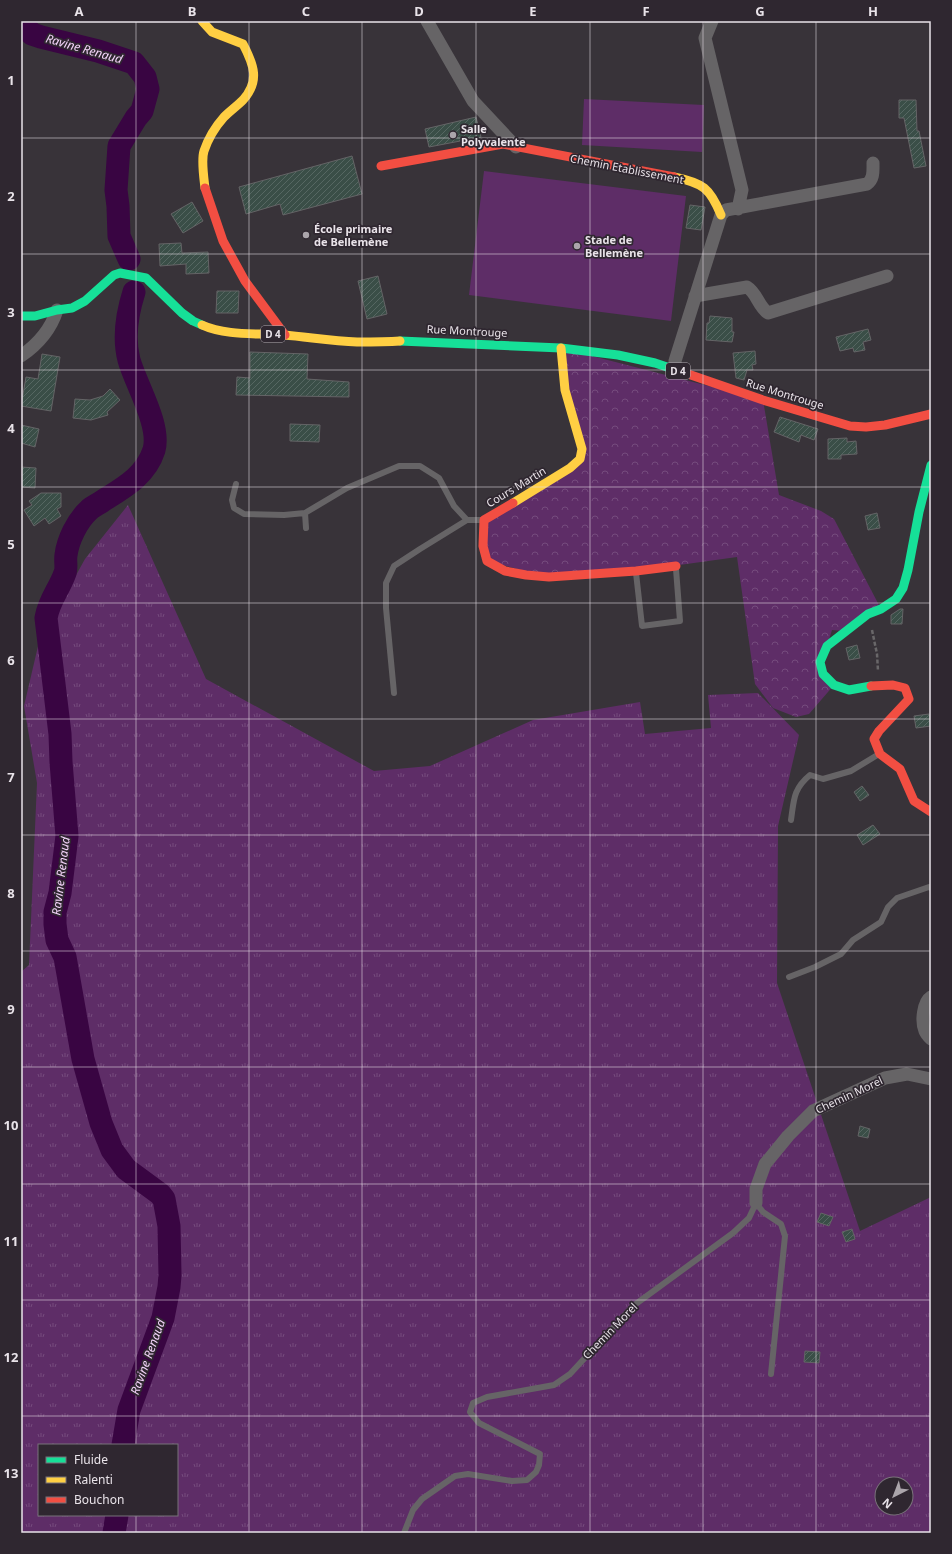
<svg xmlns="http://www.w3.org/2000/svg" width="952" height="1554" viewBox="0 0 952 1554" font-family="'Noto Sans',sans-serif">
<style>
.grass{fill:url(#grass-tufts);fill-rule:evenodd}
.forest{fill:url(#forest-crowns)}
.green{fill:#5e2d67}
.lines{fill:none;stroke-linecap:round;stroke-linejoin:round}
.river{stroke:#390542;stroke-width:23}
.building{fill:url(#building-hatch);stroke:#646466}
.path{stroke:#696769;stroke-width:2.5;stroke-dasharray:4 2;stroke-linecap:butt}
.lane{stroke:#666466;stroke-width:6}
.street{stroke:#666466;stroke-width:13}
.fast{stroke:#16e098;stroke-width:9}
.slow{stroke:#ffcf43;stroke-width:9}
.jam{stroke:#f24e42;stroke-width:9}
.grid{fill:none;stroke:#e9e3e9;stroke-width:1;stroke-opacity:0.55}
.poi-dot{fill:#aba5ab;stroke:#2f2730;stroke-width:1.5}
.labels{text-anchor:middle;stroke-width:3.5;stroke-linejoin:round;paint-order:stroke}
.shield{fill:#2f2730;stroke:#b1abb2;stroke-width:1}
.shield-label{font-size:10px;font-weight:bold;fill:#e9e3e9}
.poi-label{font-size:11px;font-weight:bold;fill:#e9e3e9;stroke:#2f2730;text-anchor:start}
.street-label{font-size:11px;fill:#e9e3e9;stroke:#2f2730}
.water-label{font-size:12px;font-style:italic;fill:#f4d4fa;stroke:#2f2730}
.neatline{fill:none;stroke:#e9e3e9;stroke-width:1.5}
.grid-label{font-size:13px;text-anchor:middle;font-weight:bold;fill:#e9e3e9}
</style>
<defs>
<pattern id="grass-tufts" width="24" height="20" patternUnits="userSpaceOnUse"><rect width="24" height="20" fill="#5e2d67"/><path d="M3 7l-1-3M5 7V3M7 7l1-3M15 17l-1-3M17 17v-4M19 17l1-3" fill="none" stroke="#754b7d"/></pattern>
<pattern id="forest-crowns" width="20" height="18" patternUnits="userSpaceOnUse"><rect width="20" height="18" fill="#5e2d67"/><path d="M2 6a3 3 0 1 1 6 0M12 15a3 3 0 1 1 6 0" fill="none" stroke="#754b7d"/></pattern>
<pattern id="building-hatch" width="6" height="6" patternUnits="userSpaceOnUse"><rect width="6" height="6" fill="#3a4e47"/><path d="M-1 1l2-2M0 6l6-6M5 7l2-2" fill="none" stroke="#566762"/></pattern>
</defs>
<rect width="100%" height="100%" fill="#383339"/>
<path class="grass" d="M128 505 206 679 374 771 430 766 533 720 640 702 645 734 711 728 708 695 758 693 799 735 778 826 777 983 860 1231 931 1197V1533H21V972L29 965 37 783 24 706 39 642 85 559ZM39 1445H177V1515H39ZM882 1484H906V1508H882Z"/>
<path class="forest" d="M561 348 763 400 779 495 821 511 834 519 881 609 844 631 832 630 827 646 820 662 834 685 809 714 796 717 773 708 755 684 737 557 636 571 549 577 487 561 484 520 580 459Z"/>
<path class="green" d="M584 99 704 105 702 152 582 145Z
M484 171 686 196 671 321 469 295Z"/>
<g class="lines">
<path class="river" d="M21 23 32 34 41 37 98 51 134 63 145 77 148 89 142 111 136 118 119 146 116 190 118 206 119 236 129 259
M123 1445 129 1410 163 1318 169 1287 170 1275 169 1226 164 1199 160 1194 126 1169 112 1150 101 1123 83 1059 65 957 57 940 55 924V912L60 893 67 836 61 762 60 734 46 618C49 600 59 590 65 573 67 568 65 561 66 555 68 540 77 521 89 510 93 506 99 504 104 500 125 487 146 475 154 450 161 425 136 385 129 360 123 337 127 314 134 292
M114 1533 117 1515"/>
</g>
<path class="building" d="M899 100H916L917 131H919L926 166 914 168 904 118H899Z
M476 117 481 137 429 147 425 129Z
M352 156 362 194 283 215 280 204 246 214 239 187Z
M192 202 203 221 183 233 171 214Z
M690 205 705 207 701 230 686 228Z
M181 243 182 253 208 252 209 273 186 274V264L160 266 159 244Z
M378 276 387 314 367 319 358 281Z
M217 291H239L238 313H216Z
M710 316 732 318V332H734L732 342 706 340 707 323H709Z
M868 329 871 340 863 342 865 350 854 352 853 348 840 351 836 337Z
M755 351 756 364 752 365 753 370H747L744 380 736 378 733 353Z
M250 352 308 354 307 379 349 382V397L236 395 237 377 250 378Z
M42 354 60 357 51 411 21 406 26 377 38 379Z
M110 389 120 400 107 412 108 415 91 420 73 418 75 399 90 400 103 396Z
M780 417 818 429 814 440 801 435 799 442 774 432Z
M290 424 320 425 319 442 290 441Z
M21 425 39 429 35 447 21 443Z
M847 438V442L856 441 857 454 841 455V459H828V439Z
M21 467 36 468 35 488 21 487Z
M41 493H61V507L57 509 61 516 49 524 45 518 34 526 24 510 32 505 29 501Z
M877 513 880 528 868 530 865 516Z
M900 609H903L902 624H891V615Z
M857 645 860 658 849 660 846 648Z
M929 714 931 726 916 728 914 716Z
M862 786 869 795 860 801 854 792Z
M873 825 880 834 863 845 857 835Z
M860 1126 870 1129 868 1138 858 1136Z
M821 1213 833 1217 829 1226 817 1222Z
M852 1229 855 1239 846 1242 842 1232Z
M805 1351 820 1352 819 1363 804 1362Z"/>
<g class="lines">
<path class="path" d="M872 630 877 654 878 671"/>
<path class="lane" d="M236 484 232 500 234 508 244 514 284 515 305 513 347 488 399 466H420L439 478 454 506 467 520
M305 513 306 528
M636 573 642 626 680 621 676 569
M394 693 386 608V583L394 566 420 549 467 520H482
M791 820C794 800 793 789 810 775L823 779 851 771 879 754
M789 977 815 967 841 954 853 940 881 922 888 907 897 898 929 887 931 888
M404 1533 413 1510 422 1499 455 1476 468 1474 512 1481 527 1480 536 1472 539 1465 540 1454 479 1423 470 1412 473 1403 487 1397 554 1385 570 1374 633 1306 733 1233 749 1218 756 1203 763 1212 781 1224 785 1236 771 1374"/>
<path class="street" d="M427 21 473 101 516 147
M712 21 705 38 742 190 738 209
M695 296 747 287C757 293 758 306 768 313L887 276
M21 356C37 345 51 329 57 310
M676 370 675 361 721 215 726 210 867 184C874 179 873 171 873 163
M931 997C923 1002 921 1022 925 1031 926 1034 929 1037 931 1039
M756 1203V1189L765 1164 788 1136 813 1111 885 1078 907 1074 931 1079"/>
<path class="fast" d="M21 316H35L57 310 72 308 85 301 114 275 120 273 146 278 182 313 193 321 202 325
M400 341 561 348 618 355 655 363 688 374
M871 686 849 690 834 685 823 674 820 662 827 646 868 614 881 609 896 599 903 588 908 570 919 512 931 465"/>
<path class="slow" d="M202 21 212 32 243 44C254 65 260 81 243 100 237 106 230 111 224 117 216 126 208 139 204 151 201 160 204 179 205 188
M674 177C703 183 710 188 721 215
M202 325C226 336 257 333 284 335 308 337 332 341 357 342 371 342 386 342 400 341
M513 503 570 468 580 459 582 449 565 390 561 348"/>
<path class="jam" d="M381 166 503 144 674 177
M205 188 223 241 245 281 285 335
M688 374 763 400 850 426 866 427 885 425 931 414
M513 503 484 520 483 546 487 561 505 571 526 575 549 577 636 571 676 566
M871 686 893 685 905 688 909 699 879 731 874 739 880 754 900 769 914 801 931 812"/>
</g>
<path class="grid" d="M136 21V1445M249 21V1533M362 21V1533M476 21V1533M590 21V1533M703 21V1533M816 21V1533M21 138H931M21 254H931M21 370H931M21 487H931M21 603H931M21 719H931M21 835H931M21 951H931M21 1067H931M21 1184H931M21 1300H931M21 1416H931M136 1515V1533"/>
<g class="poi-dot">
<circle cx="453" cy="135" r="4"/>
<circle cx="306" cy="235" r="4"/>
<circle cx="577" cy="246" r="4"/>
</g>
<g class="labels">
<g class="shield">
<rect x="261" y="326" width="24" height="16" rx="3"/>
<rect x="666" y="363" width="24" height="16" rx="3"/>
</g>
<g class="shield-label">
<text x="273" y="338">D 4</text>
<text x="678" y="375">D 4</text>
</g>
<g class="poi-label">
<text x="461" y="133">Salle<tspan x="461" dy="13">Polyvalente</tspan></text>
<text x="314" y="233">École primaire<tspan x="314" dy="13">de Bellemène</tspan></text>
<text x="585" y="244">Stade de<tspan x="585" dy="13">Bellemène</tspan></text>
</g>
<g class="street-label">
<text transform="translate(627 169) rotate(11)" y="4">Chemin Etablissement</text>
<text transform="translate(467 331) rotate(3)" y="4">Rue Montrouge</text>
<text transform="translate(785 394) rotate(17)" y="4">Rue Montrouge</text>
<text transform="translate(516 487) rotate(-31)" y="4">Cours Martin</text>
<text transform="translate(849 1095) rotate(-25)" y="4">Chemin Morel</text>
<text transform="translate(610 1331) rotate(-46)" y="4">Chemin Morel</text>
</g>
<g class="water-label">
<text transform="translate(84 49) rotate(16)" y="4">Ravine Renaud</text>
<text transform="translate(61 876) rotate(-83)" y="4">Ravine Renaud</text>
<text transform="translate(148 1357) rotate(-70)" y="4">Ravine Renaud</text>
</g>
</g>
<rect width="952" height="1554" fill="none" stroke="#2f2730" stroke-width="44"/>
<rect x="38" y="1444" width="140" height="72" fill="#2f2730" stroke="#79727a"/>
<rect x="46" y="1457" width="20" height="6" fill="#16e098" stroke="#79727a"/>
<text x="74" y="1464" font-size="12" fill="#e9e3e9">Fluide</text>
<rect x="46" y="1477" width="20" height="6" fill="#ffcf43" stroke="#79727a"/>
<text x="74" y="1484" font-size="12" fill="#e9e3e9">Ralenti</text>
<rect x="46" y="1497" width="20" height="6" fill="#f24e42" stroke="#79727a"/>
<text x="74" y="1504" font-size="12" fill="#e9e3e9">Bouchon</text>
<g transform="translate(894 1496) rotate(222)"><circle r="19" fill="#2f2730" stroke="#79727a"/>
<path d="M0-3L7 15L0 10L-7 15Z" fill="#aba5ab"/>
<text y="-6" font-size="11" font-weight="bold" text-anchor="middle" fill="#e9e3e9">N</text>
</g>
<rect x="22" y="22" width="908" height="1510" class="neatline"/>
<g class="grid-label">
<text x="79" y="16">A</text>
<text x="192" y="16">B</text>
<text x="306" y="16">C</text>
<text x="419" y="16">D</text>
<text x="533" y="16">E</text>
<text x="646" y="16">F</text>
<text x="760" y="16">G</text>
<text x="873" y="16">H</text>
<text x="11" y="85">1</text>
<text x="11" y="201">2</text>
<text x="11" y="317">3</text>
<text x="11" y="433">4</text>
<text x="11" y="549">5</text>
<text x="11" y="665">6</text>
<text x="11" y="782">7</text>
<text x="11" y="898">8</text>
<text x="11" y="1014">9</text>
<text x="11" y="1130">10</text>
<text x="11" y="1246">11</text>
<text x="11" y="1362">12</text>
<text x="11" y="1478">13</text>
</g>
</svg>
